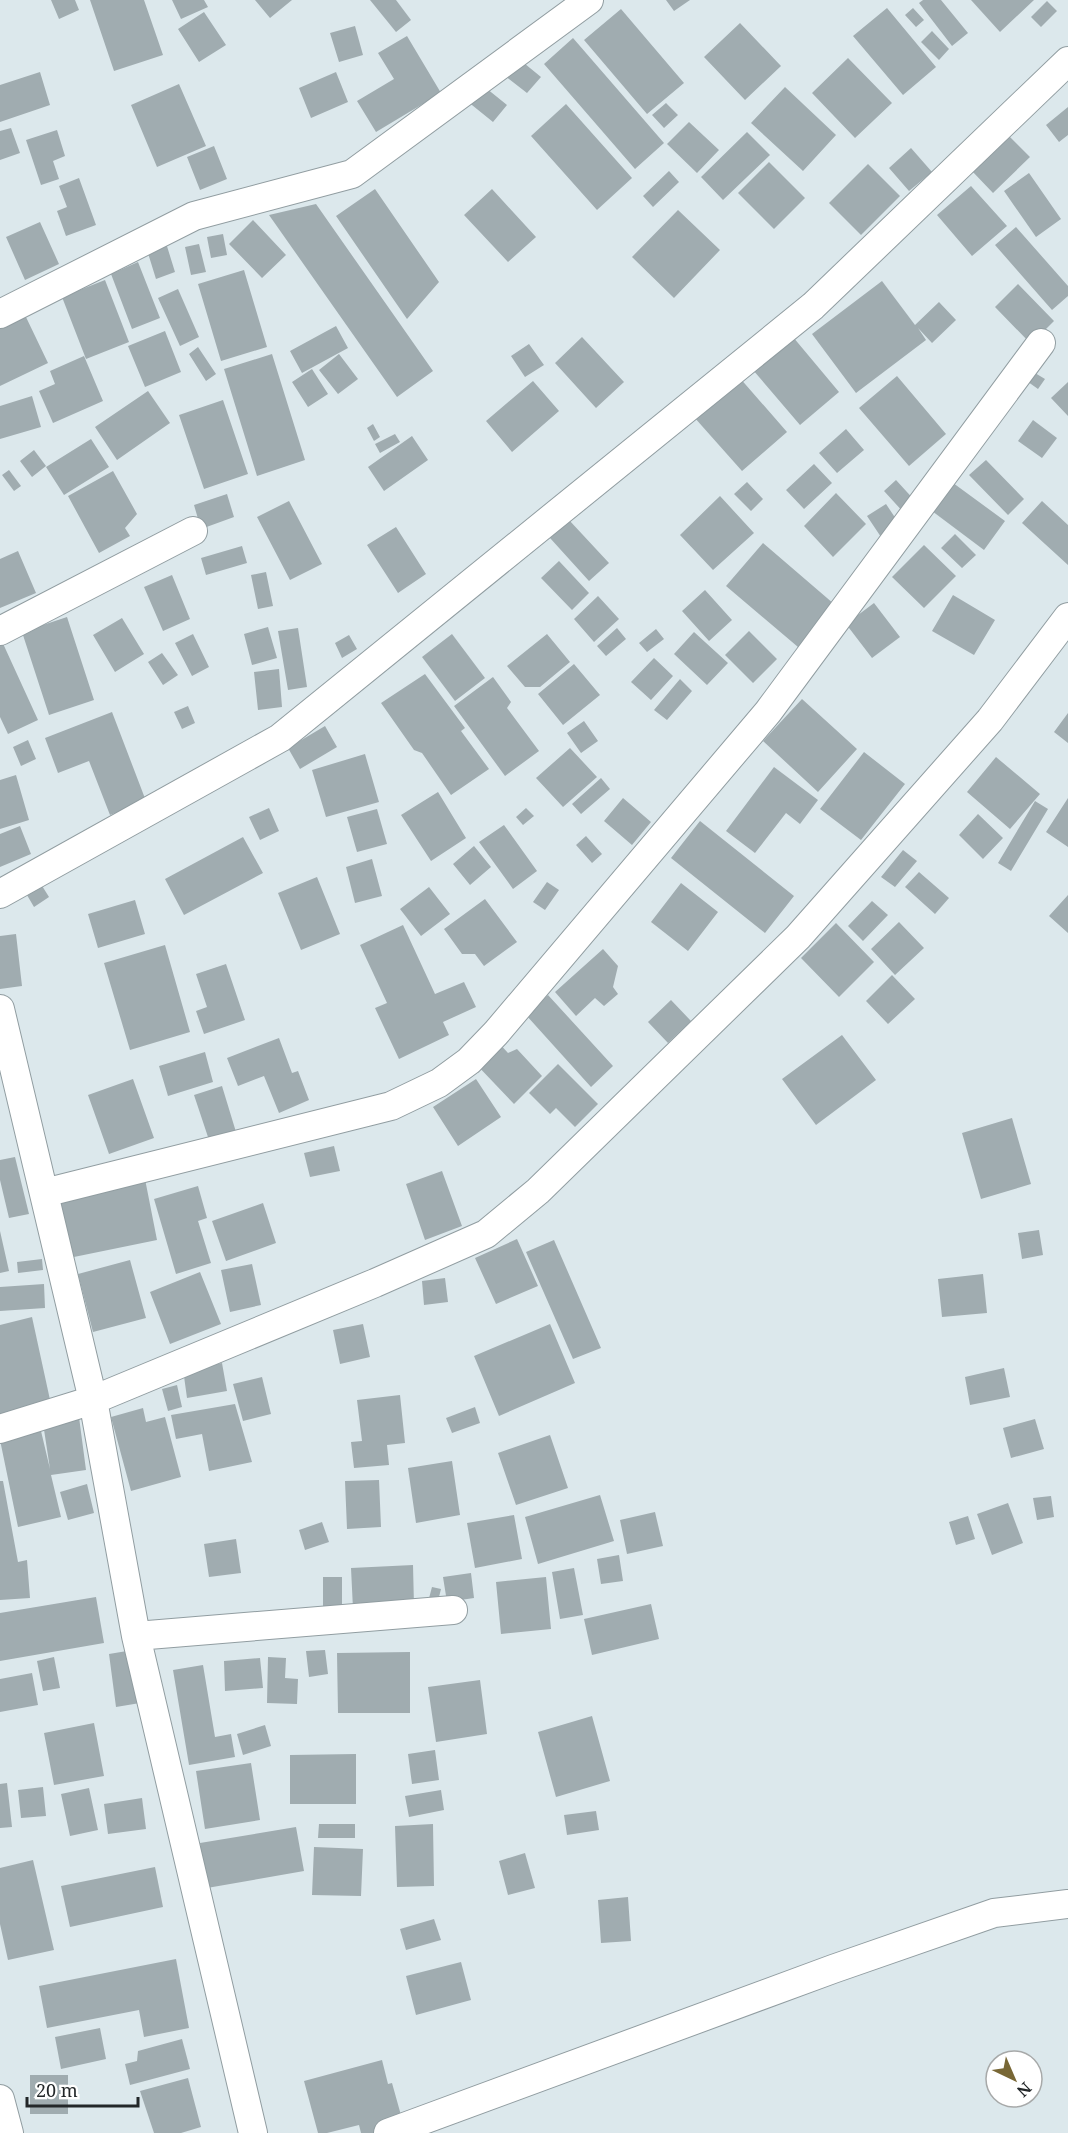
<svg xmlns="http://www.w3.org/2000/svg" width="1068" height="2133" viewBox="0 0 1068 2133" font-family="'Noto Serif',serif">
<style>
.building{fill:#a0acb0}
.lines{fill:none;stroke-linecap:round;stroke-linejoin:round}
.minor-casing{stroke:#919da1;stroke-width:30}
.minor{stroke:#fff;stroke-width:28}
</style>
<rect width="100%" height="100%" fill="#dce8ec"/>
<path class="building" d="M51 0H75L79 10 59 19Z
M90 0H144L163 55 114 71Z
M172 0H204L208 7 181 19Z
M255 0H292L270 18Z
M370 0H396L411 20 396 32Z
M666 0H690L674 11Z
M923 0H941L968 33 952 46 919 3Z
M971 0H1034L1000 32Z
M1047 1 1057 11 1041 27 1031 17Z
M887 8 936 67 903 95 853 36Z
M913 8 924 20 916 27 905 15Z
M621 9 684 83 647 114 584 40Z
M204 12 226 45 199 62 178 29Z
M740 23 781 66 745 100 704 57Z
M355 26 363 55 339 62 330 33Z
M932 31 949 49 939 60 921 42Z
M407 36 441 93 376 132 357 101 394 79 378 53Z
M573 38 664 143 635 169 544 64Z
M848 58 892 103 855 138 812 93Z
M519 59 541 77 527 93 505 76Z
M40 72 50 105 0 122V85Z
M336 72 348 102 311 118 299 88Z
M179 84 206 146 157 167 131 105Z
M481 84 507 105 493 122 467 101Z
M785 87 836 135 803 171 751 123Z
M666 103 678 115 664 128 652 115Z
M566 104 632 178 597 210 531 136Z
M1068 107V135L1059 142 1046 125Z
M689 122 719 150 697 173 667 144Z
M11 128 20 153 0 160V131Z
M57 130 65 156 53 161 59 179 41 185 26 140Z
M747 132 770 155 723 200 701 177Z
M1008 135 1030 157 993 193 972 171Z
M214 146 227 179 200 190 187 157Z
M911 148 932 172 909 191 889 168Z
M769 162 805 198 774 229 738 193Z
M868 164 900 196 861 235 829 203Z
M669 171 679 182 653 207 643 196Z
M1029 173 1061 219 1036 237 1004 191Z
M79 178 96 225 66 236 57 211 67 207 59 186Z
M971 186 1007 226 972 256 937 215Z
M375 189 439 282 407 319 336 216Z
M492 189 536 237 508 262 464 215Z
M316 204 433 371 397 397 269 215Z
M678 210 720 250 674 298 632 257Z
M253 220 286 255 262 278 229 244Z
M40 222 59 264 25 280 6 237Z
M1016 227 1068 286V296L1052 310 995 245Z
M223 234 227 255 211 258 207 237Z
M166 243 175 272 156 279 147 250Z
M199 244 206 272 191 275 185 247Z
M138 262 160 318 132 329 111 274Z
M244 270 267 347 221 361 198 284Z
M105 280 129 342 86 359 62 297Z
M882 281 915 325 939 302 956 320 932 343 918 328 926 340 856 393 812 334Z
M1018 284 1054 321 1031 344 995 307Z
M178 289 199 337 180 346 158 298Z
M25 315 48 363 0 386V326Z
M336 326 348 348 302 373 290 351Z
M165 331 181 372 145 387 128 346Z
M582 337 624 382 596 408 555 363Z
M793 337 839 392 800 425 753 370Z
M529 344 544 365 525 377 511 356Z
M198 347 216 374 206 381 189 354Z
M272 354 305 460 257 476 224 369Z
M339 354 358 379 338 394 319 370Z
M84 356 103 401 53 423 39 391 55 384 50 371Z
M312 369 328 394 308 407 292 382Z
M1030 370 1045 379 1038 389 1024 379Z
M897 376 946 434 909 466 859 408Z
M739 377 787 432 742 471 694 417Z
M533 381 559 411 512 452 486 421Z
M1068 382V416L1051 398Z
M148 391 170 423 117 460 95 427Z
M32 396 41 427 0 439V406Z
M223 400 248 474 204 489 179 415Z
M1033 420 1057 438 1042 458 1018 441Z
M373 424 380 437 374 441 367 428Z
M846 429 864 450 837 473 819 453Z
M395 434 400 442 380 453 375 444Z
M412 436 428 460 384 491 368 467Z
M91 439 109 467 64 495 46 467Z
M34 450 46 466 32 477 20 461Z
M986 460 1024 499 1008 515 969 475Z
M814 464 832 483 804 509 786 490Z
M9 470 21 486 14 491 2 475Z
M113 471 137 514 125 528 130 536 99 553 68 496Z
M896 480 917 503 905 514 884 491Z
M949 480 1005 521 984 550 928 508Z
M747 482 763 499 751 511 734 494Z
M836 493 866 524 833 557 804 526Z
M227 494 234 517 201 529 194 505Z
M720 496 754 533 713 570 680 535Z
M289 501 322 564 290 580 257 517Z
M1042 501 1068 525V565L1022 523Z
M886 504 900 525 881 537 867 516Z
M569 520 609 563 589 581 550 538Z
M396 527 426 574 398 593 367 545Z
M955 534 976 555 962 568 941 548Z
M763 543 834 604 798 647 726 586Z
M924 545 956 576 924 608 892 577Z
M242 546 247 563 206 575 201 558Z
M18 551 36 593 0 608V559Z
M559 561 589 593 572 610 541 578Z
M266 572 273 606 258 609 251 575Z
M172 575 190 619 163 631 144 587Z
M705 590 732 620 709 641 682 611Z
M953 595 995 620 974 655 932 631Z
M598 596 619 619 594 642 574 619Z
M874 603 900 637 872 658 846 624Z
M67 617 94 700 49 715 22 632Z
M122 618 144 654 115 672 93 635Z
M268 627 277 658 252 665 244 634Z
M298 628 307 687 288 690 278 631Z
M617 628 626 639 606 656 597 646Z
M656 629 664 639 647 652 639 643Z
M749 631 777 659 753 683 725 655Z
M694 632 728 663 707 685 674 654Z
M193 634 209 667 192 676 175 643Z
M452 634 485 678 455 701 422 657Z
M547 634 570 662 540 687H525L507 666Z
M349 635 357 649 342 658 335 643Z
M0 637 38 720 8 734 0 717Z
M162 653 178 675 163 685 148 662Z
M654 658 673 676 651 700 631 682Z
M574 664 600 695 563 725 538 694Z
M279 669 282 707 258 710 254 672Z
M425 674 465 728 461 731 489 769 451 795 422 753 414 750 381 703Z
M493 677 511 702 507 708 539 751 505 776 454 706Z
M680 679 692 691 667 720 654 710Z
M802 699 857 749 818 792 763 741Z
M188 706 195 723 182 729 174 712Z
M112 712 146 801 110 815 89 761 58 773 45 738Z
M1068 713V743L1054 732Z
M584 721 598 741 581 753 567 733Z
M325 726 337 747 300 769 288 748Z
M28 740 36 759 21 766 13 747Z
M570 748 597 777 563 807 536 778Z
M864 752 905 784 861 840 820 809Z
M365 754 379 802 326 817 312 770Z
M996 757 1040 794 1010 829 967 792Z
M774 767 818 800 800 824 786 813 755 853 726 831Z
M16 775 29 820 0 829V780Z
M601 778 610 789 581 814 572 804Z
M438 792 466 838 431 861 401 815Z
M623 798 651 822 632 845 604 821Z
M1068 798V847L1046 832Z
M1035 801 1048 809 1011 871 998 863Z
M269 808 279 831 260 840 249 817Z
M526 808 534 816 523 825 516 817Z
M377 809 387 844 357 852 347 817Z
M978 814 1003 838 983 859 959 835Z
M700 821 794 896 765 933 671 858Z
M504 825 537 871 513 889 479 842Z
M20 826 31 854 0 867V834Z
M586 836 602 854 592 863 576 845Z
M243 837 263 873 184 915 165 879Z
M474 846 491 867 470 885 453 864Z
M903 850 917 861 895 887 881 877Z
M372 859 382 896 355 903 346 867Z
M919 872 949 898 935 914 905 887Z
M317 877 340 934 301 950 278 893Z
M39 881 49 897 34 907 24 890Z
M547 882 559 890 545 910 533 902Z
M681 883 718 912 688 951 651 922Z
M429 887 450 914 421 936 400 909Z
M1068 895V933L1049 916Z
M485 899 517 942 484 966 475 954H462L444 929Z
M135 900 145 934 98 948 88 914Z
M872 901 888 915 863 941 848 926Z
M899 922 924 948 895 975 871 949Z
M836 923 874 962 839 997 801 958Z
M403 925 435 994 464 982 476 1007 443 1022 449 1035 399 1059 375 1008 387 1003 360 945Z
M16 934 22 986 0 989V936Z
M165 945 190 1032 130 1050 104 963Z
M603 949 618 966 613 987 618 994 604 1006 595 998 576 1016 555 992Z
M226 964 245 1020 204 1034 196 1011 207 1007 196 974Z
M892 975 915 999 888 1024 866 1001Z
M548 995 613 1066 591 1087 526 1015Z
M671 1000 691 1021 668 1043 648 1022Z
M842 1035 876 1080 816 1125 782 1079Z
M279 1038 292 1073 298 1071 309 1100 279 1113 264 1076 238 1086 227 1058Z
M497 1041 508 1053 517 1049 542 1076 514 1104 474 1062Z
M205 1052 213 1082 168 1096 159 1066Z
M558 1064 598 1104 575 1127 556 1108 550 1114 529 1093Z
M133 1079 154 1138 109 1154 88 1095Z
M476 1079 501 1117 458 1146 433 1107Z
M222 1086 236 1132 209 1140 194 1095Z
M1012 1118 1031 1184 981 1199 962 1133Z
M334 1146 340 1171 310 1177 304 1153Z
M15 1157 29 1214 9 1218 0 1180V1160Z
M442 1171 462 1226 425 1240 406 1184Z
M145 1179 157 1240 69 1258 57 1197Z
M198 1186 207 1218 198 1221 211 1263 176 1274 154 1199Z
M263 1203 276 1243 226 1261 212 1221Z
M1039 1230 1043 1255 1022 1259 1018 1233Z
M0 1231 9 1271 0 1273Z
M517 1239 538 1286 496 1304 475 1258Z
M554 1240 601 1348 573 1359 526 1252Z
M42 1259 43 1270 18 1273 17 1262Z
M130 1260 146 1318 93 1332 78 1274Z
M252 1264 261 1305 230 1312 221 1270Z
M200 1272 221 1324 170 1344 150 1292Z
M983 1274 987 1313 942 1317 938 1279Z
M445 1278 448 1302 424 1305 422 1281Z
M44 1284 45 1308 0 1311V1287Z
M32 1317 52 1409 0 1421V1325Z
M363 1324 370 1357 340 1364 333 1330Z
M550 1324 575 1383 499 1416 474 1356Z
M222 1363 227 1391 187 1398 183 1369Z
M1004 1368 1010 1397 970 1405 965 1377Z
M262 1377 271 1414 243 1421 233 1384Z
M177 1385 182 1407 168 1411 162 1389Z
M400 1395 405 1443 387 1445 389 1465 354 1468 351 1442 362 1441 357 1400Z
M235 1404 252 1462 209 1471 202 1434 176 1439 171 1415Z
M475 1407 480 1423 452 1433 446 1418Z
M143 1408 146 1422 165 1417 181 1477 131 1491 111 1417Z
M79 1417 86 1470 51 1475 61 1517 18 1527 0 1440 41 1431 50 1469 43 1423Z
M1035 1419 1044 1449 1011 1458 1003 1428Z
M550 1435 568 1488 516 1505 498 1453Z
M452 1461 460 1515 416 1523 408 1468Z
M379 1480 381 1527 347 1529 345 1481Z
M0 1481H3L18 1562 27 1560 30 1598 0 1600Z
M87 1484 94 1513 68 1520 60 1492Z
M600 1495 614 1541 538 1564 525 1517Z
M1051 1496 1054 1517 1037 1520 1033 1498Z
M1008 1503 1023 1543 992 1555 977 1514Z
M655 1512 663 1546 627 1554 620 1520Z
M514 1515 522 1559 475 1568 467 1523Z
M968 1516 975 1539 956 1545 949 1522Z
M322 1522 329 1542 305 1550 299 1530Z
M236 1539 241 1573 209 1577 204 1544Z
M619 1555 623 1581 601 1584 597 1559Z
M413 1565 414 1606 353 1609 351 1568Z
M574 1568 583 1615 560 1619 552 1572Z
M471 1573 474 1598 447 1602 443 1577Z
M323 1577H342V1608H323Z
M546 1577 551 1629 501 1634 496 1582Z
M432 1587 441 1589 437 1605 428 1602Z
M96 1597 104 1643 0 1661V1613Z
M651 1604 659 1639 592 1655 584 1619Z
M133 1650 140 1703 116 1707 109 1654Z
M325 1650 328 1674 309 1677 306 1651Z
M410 1652V1713H338L337 1653Z
M54 1657 60 1688 43 1691 37 1661Z
M268 1657 286 1658 285 1678 298 1679 297 1704 267 1703Z
M260 1658 263 1688 225 1691 224 1661Z
M203 1665 215 1737 231 1734 235 1757 189 1765 173 1670Z
M32 1673 38 1705 0 1712V1679Z
M480 1680 487 1734 436 1742 428 1687Z
M592 1716 610 1781 556 1797 538 1732Z
M94 1723 104 1776 54 1785 44 1733Z
M265 1725 271 1746 243 1755 237 1734Z
M435 1750 439 1780 412 1784 408 1754Z
M356 1754V1804H290V1755Z
M251 1763 260 1820 205 1829 196 1771Z
M7 1783 12 1827 0 1828V1784Z
M43 1787 46 1816 21 1818 18 1790Z
M89 1788 98 1830 70 1836 61 1794Z
M441 1790 444 1810 409 1817 405 1796Z
M142 1798 146 1829 108 1834 104 1804Z
M596 1811 599 1830 567 1835 564 1815Z
M319 1824H355V1838H318Z
M433 1824 434 1886 397 1887 395 1826Z
M296 1827 304 1871 207 1888 200 1843Z
M314 1847 363 1849 361 1896 312 1895Z
M525 1853 535 1888 508 1895 499 1861Z
M33 1860 54 1950 8 1960 0 1924V1868Z
M155 1867 163 1907 70 1927 61 1886Z
M628 1897 631 1941 601 1943 598 1900Z
M434 1919 441 1940 406 1950 400 1929Z
M176 1959 189 2028 144 2037 139 2010 47 2028 39 1986Z
M461 1962 471 2000 416 2015 406 1976Z
M100 2028 106 2059 61 2069 55 2037Z
M182 2039 190 2069 130 2085 125 2064 137 2061 138 2051Z
M382 2060 388 2084 392 2083 404 2126 376 2133H361L359 2125 327 2133H318L304 2081Z
M30 2075H68V2114H30Z
M188 2078 201 2127 181 2133H154L140 2091Z"/>
<g class="lines">
<defs>
<path id="minor" d="M0 314 194 216 352 174 589 0
M0 631 193 531
M0 894 280 738 813 306 1068 61
M0 1009 93 1400 136 1636 253 2133
M44 1193 391 1106 439 1083 469 1061 496 1033 768 712 1041 343
M0 1429 93 1400 375 1283 486 1234 538 1191 798 937 990 720 1068 617
M136 1636 453 1610
M0 2099 9 2133
M388 2133 833 1969 994 1913 1068 1904"/>
</defs>
<use href="#minor" class="minor-casing"/>
<use href="#minor" class="minor"/>
</g>
<g transform="translate(1014 2079) rotate(136)"><circle r="28" fill="#ffffff" stroke="#a7a9a9" stroke-width="1.5"/>
<path d="M0-4.5L10 22L0 15L-10 22Z" fill="#786735"/>
<text y="-9" font-size="16" font-weight="bold" text-anchor="middle" fill="#232729">N</text>
</g>
<path d="M27 2097v9h111v-9" fill="none" stroke="#232729" stroke-width="3"/>
<text x="36" y="2097" font-size="18" fill="#232729" stroke="#ffffff" stroke-width="4.5" paint-order="stroke">20 m</text>
</svg>
